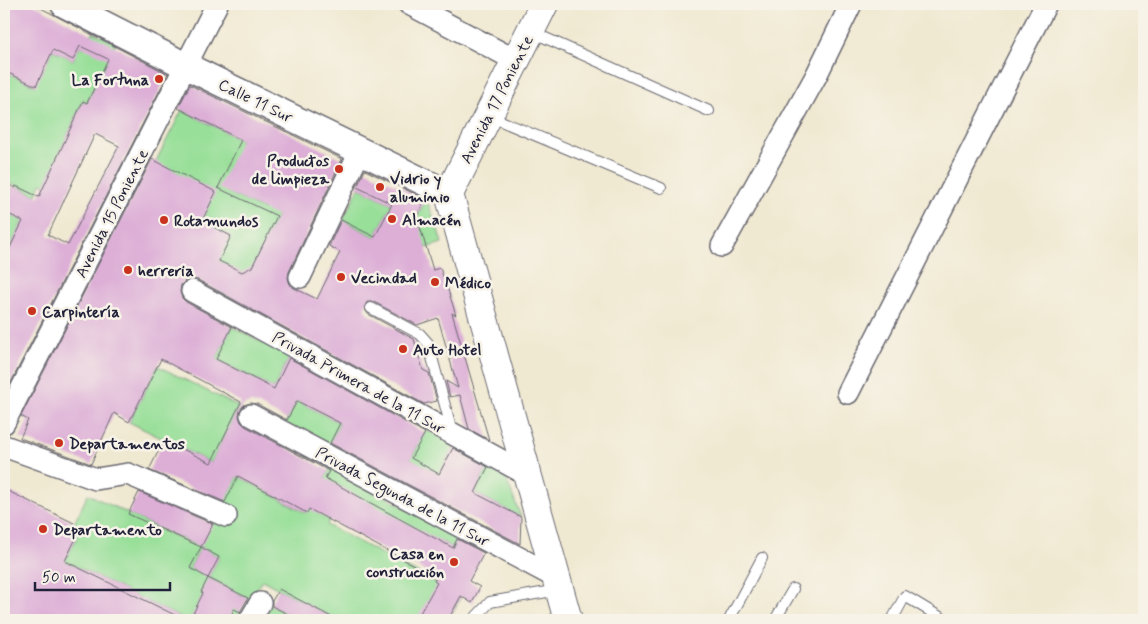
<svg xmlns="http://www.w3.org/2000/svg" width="1148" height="624" viewBox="0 0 1148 624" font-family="Mynerve,sans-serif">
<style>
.green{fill:#98df99;stroke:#5d806a;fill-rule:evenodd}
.building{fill:#ddafd7;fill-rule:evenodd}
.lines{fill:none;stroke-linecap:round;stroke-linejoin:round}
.service-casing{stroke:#6a6870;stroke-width:12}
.minor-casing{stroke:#6a6870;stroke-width:24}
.tertiary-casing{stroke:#6a6870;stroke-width:29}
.secondary-casing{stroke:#6a6870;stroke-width:30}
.service{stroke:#fff;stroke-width:10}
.minor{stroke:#fff;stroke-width:21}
.tertiary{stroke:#fff;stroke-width:26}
.secondary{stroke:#fff;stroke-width:28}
.poi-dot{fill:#c8321e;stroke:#f7f3e8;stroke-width:2}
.labels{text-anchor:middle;stroke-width:5;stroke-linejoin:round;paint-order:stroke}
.poi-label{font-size:16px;font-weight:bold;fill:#22223b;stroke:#f7f3e8;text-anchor:start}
.street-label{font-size:16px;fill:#22223b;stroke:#f7f3e8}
</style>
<rect width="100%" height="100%" fill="#f7f3e8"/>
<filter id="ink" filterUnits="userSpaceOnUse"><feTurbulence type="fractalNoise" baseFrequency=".02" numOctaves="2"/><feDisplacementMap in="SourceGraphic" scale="10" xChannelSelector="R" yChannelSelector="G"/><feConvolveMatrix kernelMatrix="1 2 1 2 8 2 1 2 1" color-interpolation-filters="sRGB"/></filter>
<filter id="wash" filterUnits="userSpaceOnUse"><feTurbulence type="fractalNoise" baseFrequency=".0096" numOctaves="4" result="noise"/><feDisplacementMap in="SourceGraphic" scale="20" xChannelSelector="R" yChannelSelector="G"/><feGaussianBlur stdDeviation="1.12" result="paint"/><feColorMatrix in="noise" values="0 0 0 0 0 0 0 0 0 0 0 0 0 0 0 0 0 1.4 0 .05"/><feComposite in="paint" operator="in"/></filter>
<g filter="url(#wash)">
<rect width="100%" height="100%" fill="#f0e9d2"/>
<path class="green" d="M93 32 116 43 87 103 83 101 45 185 41 183 36 195 4 180V71L35 86 53 50 73 60 80 46 85 48Z
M182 110 241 140 229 193 264 210 278 181 291 188 233 307 216 298 232 268 219 261 202 221 156 161Z
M359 188 392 204 375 237 343 220Z
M426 199 436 223 442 243 426 248 410 231Z
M4 212 23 221 4 260Z
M232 327 290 356 274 389 216 359Z
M158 366 239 407 211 463 129 422Z
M297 401 340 423 328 448 285 424Z
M426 430 455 445 439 474 411 459Z
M490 463 502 469 521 517 475 493Z
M331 467 458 537 453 548 442 542 440 544 321 485Z
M238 476 306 513 311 504 331 515 327 525 461 596 453 612 430 599 417 619 420 620H337L262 580 251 600 209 578 201 592 244 614 241 620H229L231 616 193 614 190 620H185L65 561 77 537 70 532 88 494 164 531 200 547ZM201 547 219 557 208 578 190 568Z
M270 605 299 620H262Z"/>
<g id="blocks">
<path class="building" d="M4 4H33L168 74 4 396V260L23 221 4 212 8 204 4 203V182L15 188 16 186 39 197 83 101 87 103 108 59 80 46 73 60 53 50 36 86 4 71ZM95 134 119 146 68 245 48 235Z
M190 85 342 159 289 272 288 278 290 285 294 288 317 299 340 252 329 246 341 220 375 237 392 204 357 187 365 170 425 199 417 217 433 270 440 268 448 290 456 315 452 313 489 440 469 429 460 395 450 397 446 381 458 388 438 318 417 325 374 302H367L364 308 368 314 414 339 423 370 429 373 437 401 424 404 198 280 191 279 185 281 181 285 180 292 182 298 186 302 232 327 216 359 274 389 289 358 425 433 411 458 439 474 453 448 488 467 475 493 521 517 520 544 330 443 340 423 297 401 287 420 257 404 251 403 244 405 240 410 239 416 241 422 245 426 329 471 325 478 453 548 457 539 484 553 469 581 480 587 472 603 461 596 448 620H416L437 583 434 581 436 577 309 509 307 513 238 476 225 502 149 470 164 440 211 463 241 402 161 359 129 422 114 413 91 464 20 438 28 420 21 416 152 159 216 192 202 221 231 236 219 261 242 272 252 267 277 216 218 188 241 140 178 108Z
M4 489 74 523 70 533 77 536 65 561 185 620H18L4 613Z
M139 492 213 524 201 547 128 514Z
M201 547 219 557 208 578 190 568Z
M208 578 248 598 240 612 234 609 229 620H190L203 593 201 592Z
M279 589 337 620H299L272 606V601Z"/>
</g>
</g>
<g filter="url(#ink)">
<use href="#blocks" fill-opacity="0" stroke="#6a6870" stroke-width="1"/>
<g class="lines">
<defs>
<path id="service" d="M532 32 709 111
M489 116 661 188
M371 308 420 334 428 343 452 431
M473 620 490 602 558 590
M729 620 762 558
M775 620 793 589
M892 620 905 596 945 620"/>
<path id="minor" d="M409 4 515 60
M722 246 816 76 851 4
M300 277 360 151
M192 291 526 474
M848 393 1046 4
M251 415 555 577
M4 423 217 4
M4 446 96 479 128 474 226 516
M250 620 260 603"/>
<path id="tertiary" d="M64 4 186 66 449 194"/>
<path id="secondary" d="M544 4 449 194 568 620"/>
</defs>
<use href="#service" class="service-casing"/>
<use href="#minor" class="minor-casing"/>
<use href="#tertiary" class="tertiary-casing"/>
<use href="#secondary" class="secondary-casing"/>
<use href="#service" class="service"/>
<use href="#minor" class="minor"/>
<use href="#tertiary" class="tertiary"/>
<use href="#secondary" class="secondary"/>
</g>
</g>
<g class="poi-dot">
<circle cx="159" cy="79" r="5"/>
<circle cx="339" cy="169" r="5"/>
<circle cx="380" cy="187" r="5"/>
<circle cx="392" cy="219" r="5"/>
<circle cx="164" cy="220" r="5"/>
<circle cx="128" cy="270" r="5"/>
<circle cx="341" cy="277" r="5"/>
<circle cx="435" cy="282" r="5"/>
<circle cx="32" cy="311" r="5"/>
<circle cx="403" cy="349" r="5"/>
<circle cx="59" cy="443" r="5"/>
<circle cx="43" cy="529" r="5"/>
<circle cx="454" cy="562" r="5"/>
</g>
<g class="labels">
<g class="poi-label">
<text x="149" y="85" text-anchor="end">La Fortuna</text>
<text x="329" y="166" text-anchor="end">Productos<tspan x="329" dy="18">de limpieza</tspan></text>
<text x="390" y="184">Vidrio y<tspan x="390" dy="18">aluminio</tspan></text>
<text x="402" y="225">Almacén</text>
<text x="174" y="226">Rotamundos</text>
<text x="138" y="276">herreria</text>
<text x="351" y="283">Vecindad</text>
<text x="445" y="288">Médico</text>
<text x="42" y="317">Carpintería</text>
<text x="413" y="355">Auto Hotel</text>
<text x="69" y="449">Departamentos</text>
<text x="53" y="535">Departamento</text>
<text x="444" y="559" text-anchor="end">Casa en<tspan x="444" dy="18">construcción</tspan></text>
</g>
<g class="street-label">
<text transform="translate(496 99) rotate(-63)" y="6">Avenida 17 Poniente</text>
<text transform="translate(256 100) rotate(26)" y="6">Calle 11 Sur</text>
<text transform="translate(111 213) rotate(-63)" y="6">Avenida 15 Poniente</text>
<text transform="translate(359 382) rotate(29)" y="6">Privada Primera de la 11 Sur</text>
<text transform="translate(403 496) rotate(28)" y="6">Privada Segunda de la 11 Sur</text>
</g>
</g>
<rect width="1148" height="624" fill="none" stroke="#f7f3e8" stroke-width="20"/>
<path d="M35 582v8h135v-8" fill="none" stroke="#22223b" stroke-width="2.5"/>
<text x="42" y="582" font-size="15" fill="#22223b" stroke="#f7f3e8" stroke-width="4" paint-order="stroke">50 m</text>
</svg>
